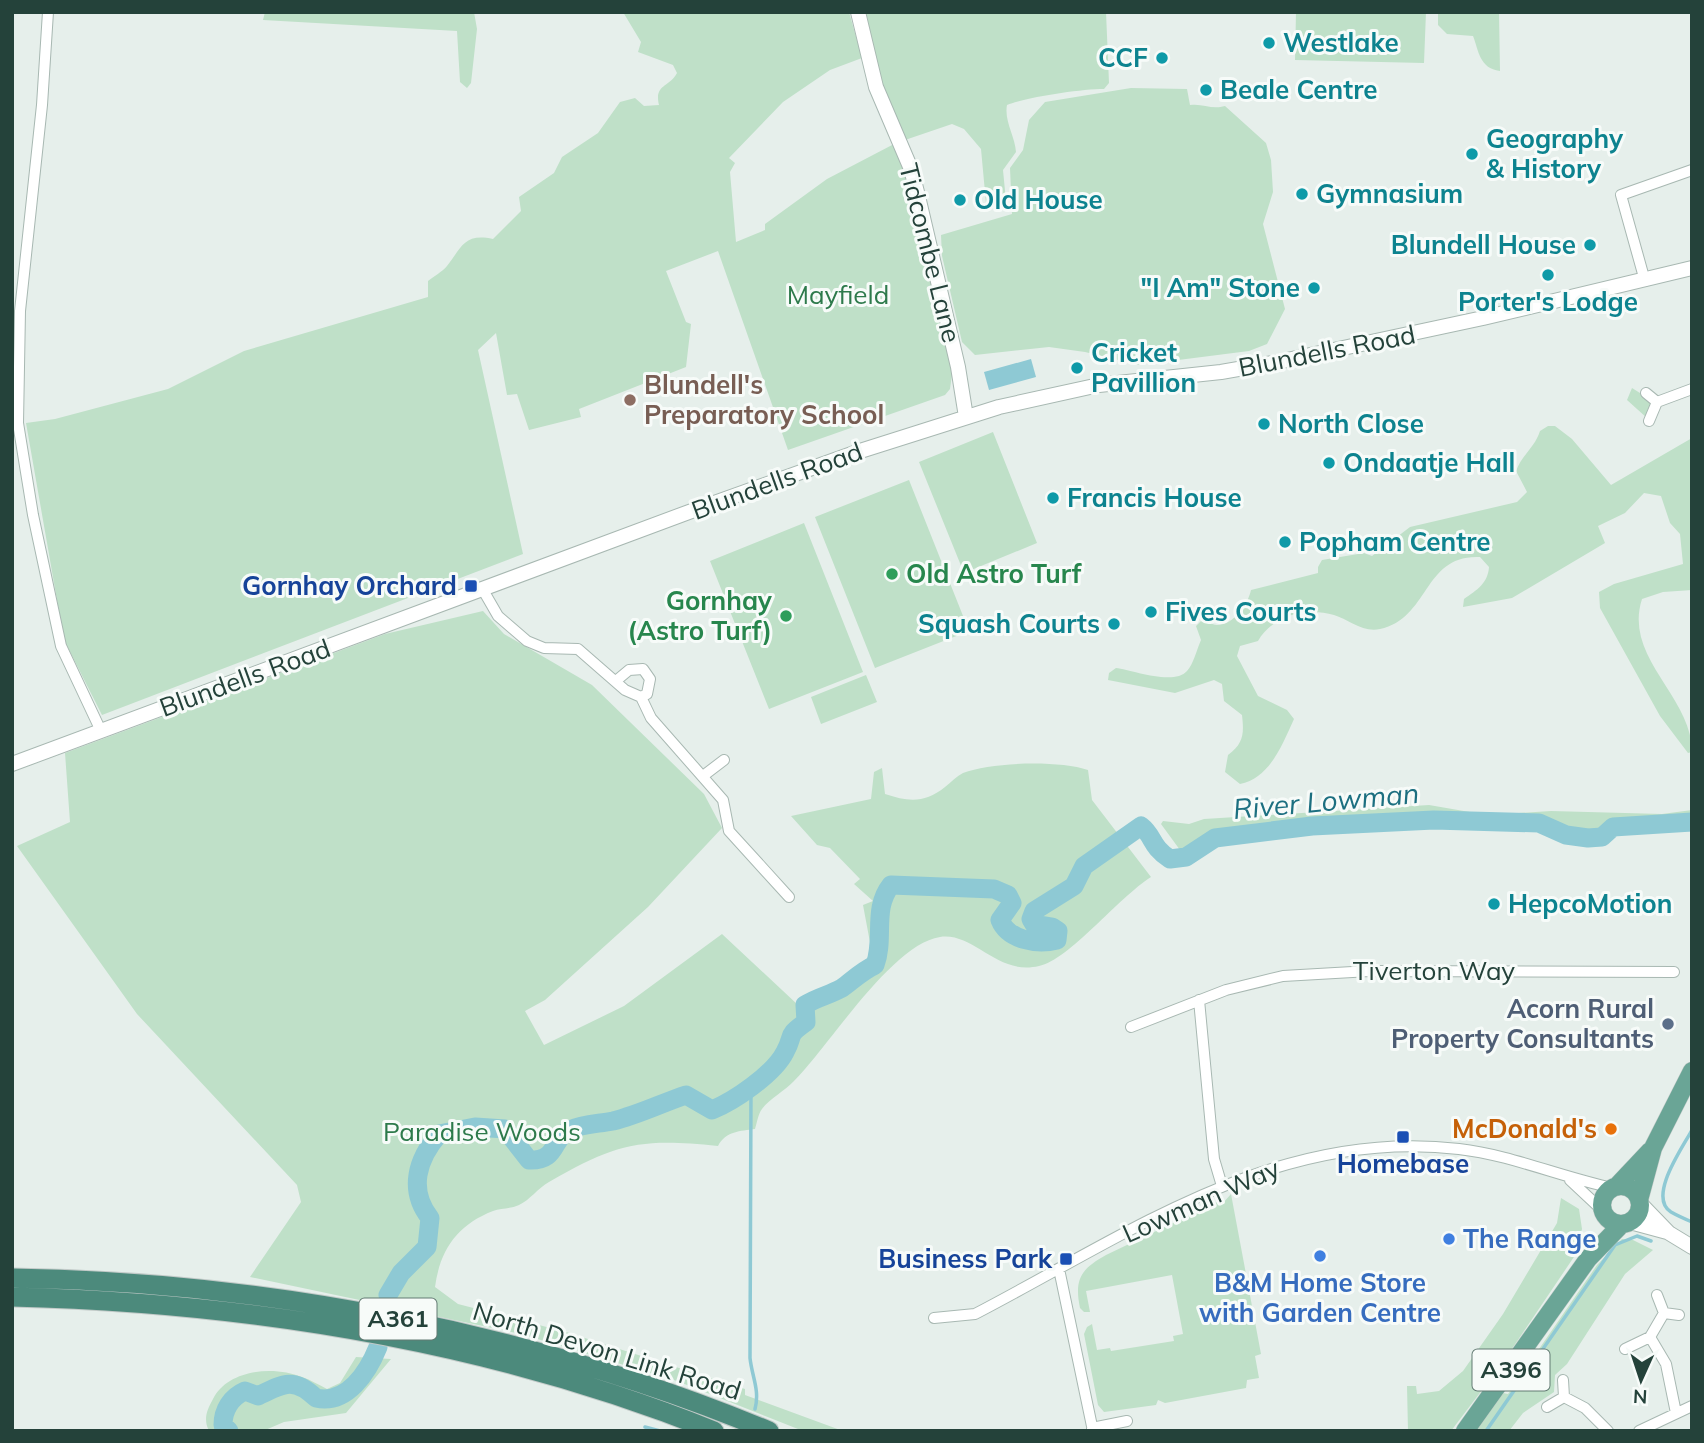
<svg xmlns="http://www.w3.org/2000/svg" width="1704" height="1443" viewBox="0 0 1704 1443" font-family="Mulish,sans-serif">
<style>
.green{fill:#bfe0c8}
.water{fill:#8ec9d4}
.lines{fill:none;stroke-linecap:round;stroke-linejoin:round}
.stream{stroke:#8ec9d4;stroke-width:3.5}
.river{stroke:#8ec9d4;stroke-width:19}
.minor-casing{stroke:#a8b8b2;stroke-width:12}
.tertiary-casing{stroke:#a8b8b2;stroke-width:16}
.primary-casing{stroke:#c2cac8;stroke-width:19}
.trunk-casing{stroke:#c2cac8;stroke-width:21}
.minor{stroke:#fff;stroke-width:10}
.tertiary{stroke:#fff;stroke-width:14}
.primary{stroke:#6aa596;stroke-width:18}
.trunk{stroke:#4c8a7c;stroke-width:19}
.culture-dot{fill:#0f9aa8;stroke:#f7fbf9;stroke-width:2.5}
.education-dot{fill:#8d6e63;stroke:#f7fbf9;stroke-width:2.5}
.leisure-dot{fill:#2e9e5b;stroke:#f7fbf9;stroke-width:2.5}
.transit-dot{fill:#1a4fb4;stroke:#f7fbf9;stroke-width:2.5}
.service-dot{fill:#5c6f8a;stroke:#f7fbf9;stroke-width:2.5}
.food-dot{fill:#e8710a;stroke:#f7fbf9;stroke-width:2.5}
.shop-dot{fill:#3f7fe0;stroke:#f7fbf9;stroke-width:2.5}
.labels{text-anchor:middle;stroke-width:6;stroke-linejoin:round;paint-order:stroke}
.shield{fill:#f7fbf9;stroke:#637a73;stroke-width:2}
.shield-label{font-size:24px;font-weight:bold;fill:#24423a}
.culture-label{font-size:26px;font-weight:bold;fill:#0d838f;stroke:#f7fbf9;text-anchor:start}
.street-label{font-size:26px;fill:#24423a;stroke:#f7fbf9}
.park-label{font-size:26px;fill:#2d7a4b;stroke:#f7fbf9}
.education-label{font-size:26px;font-weight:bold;fill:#785e54;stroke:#f7fbf9;text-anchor:start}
.leisure-label{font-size:26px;font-weight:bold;fill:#27864d;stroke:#f7fbf9;text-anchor:start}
.transit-label{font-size:26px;font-weight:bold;fill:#164399;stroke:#f7fbf9;text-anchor:end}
.service-label{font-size:26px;font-weight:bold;fill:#4e5e75;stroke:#f7fbf9;text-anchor:end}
.food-label{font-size:26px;font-weight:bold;fill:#c56008;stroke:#f7fbf9;text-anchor:end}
.shop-label{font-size:26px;font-weight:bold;fill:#366cbe;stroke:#f7fbf9;text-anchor:start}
.water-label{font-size:28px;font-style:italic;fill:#1c6f80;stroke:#f7fbf9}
</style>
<rect width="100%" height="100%" fill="#e6efeb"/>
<path class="green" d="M265 12H474L477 29 471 83 467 88 460 82 457 31 263 20Z
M623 12H849L862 58 830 70 783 102 729 158 735 163 730 172 736 242 765 230V224L827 179 894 144 907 172 953 367 950 389 945 395 788 450 718 251 666 271 686 322 691 324 686 367 579 409 581 417 529 430 517 394 507 395 496 333 478 350 523 554 102 715 64 640 26 423 55 419 168 389 244 351 428 297V281C434 276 442 272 447 266 462 247 464 233 493 239L521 211 519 197 554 173 562 157 598 133 620 102 635 98 644 106 659 105C654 84 669 88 677 73L673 65 638 52 641 42Z
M866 12H1106L1109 83 1104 89C1080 89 1028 97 1007 105 1004 121 1015 136 1016 152L1003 170 1006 201 986 203 981 149 964 129 952 124 905 140 879 76Z
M1296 12H1426L1424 63 1295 60Z
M1438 12H1499L1500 71C1479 68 1479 51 1473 36L1447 34 1438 25Z
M1131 88 1187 89 1190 105C1203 103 1211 110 1225 106L1266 143 1271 160 1273 192 1263 224 1285 309 1267 344 1249 351 1139 365 1085 352 1049 347 975 355 962 342 942 256 941 235 1012 214 1010 168 1023 150 1029 120 1045 102Z
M1632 388 1648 398 1652 409 1647 418 1627 400Z
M1548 426H1555L1572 439 1611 485 1692 438V590L1663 592 1642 599C1623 658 1692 696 1692 752L1688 753 1660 716 1600 608 1599 592 1614 584 1683 564 1680 534 1670 523 1661 496 1644 493 1625 513 1598 526 1605 543 1512 598 1463 607 1464 599C1477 590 1488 583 1489 567L1480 557C1423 554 1430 618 1380 629 1363 633 1348 619 1334 615 1306 607 1273 615 1258 641L1240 646 1237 656 1258 696 1287 710 1294 719C1282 745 1270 778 1240 784L1225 772 1228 755C1244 743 1244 733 1242 715L1224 701 1222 684 1214 680 1175 693 1108 680 1109 673 1116 668C1132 670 1174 686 1187 671 1193 665 1197 649 1201 640L1196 626 1202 620C1209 620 1211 625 1217 625 1234 625 1248 604 1251 590L1318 573V567L1322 560 1364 553 1372 556 1410 527 1517 502 1527 492 1516 471C1522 455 1535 447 1540 431Z
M993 432 1037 543 964 573 919 462Z
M909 480 969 631 875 668 815 517Z
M804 523 863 672 769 709 710 561Z
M483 611 504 634 592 685 704 794 722 828 648 907 545 1000 525 1011 544 1045 624 1006 722 934 798 1005 855 971 872 953 863 905 873 901 854 884 860 879 830 848 817 845 791 816 871 799 874 772 882 768 885 794C909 802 925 803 945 787 951 782 957 776 963 773 992 762 1058 760 1088 770L1092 800 1151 877C1119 897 1069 960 1039 966 997 976 974 932 940 937 892 944 829 1046 794 1081 785 1091 770 1098 762 1109 758 1114 757 1123 755 1129 740 1131 726 1131 718 1146 640 1138 617 1143 549 1182 538 1188 530 1200 519 1205 511 1209 501 1208 493 1211 457 1225 440 1250 435 1287L458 1304 566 1332 745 1389V1395L843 1431H803L677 1381 521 1334 250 1277 301 1202 297 1185 137 1014 17 846 70 822 65 753 385 634Z
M866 675 877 702 821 724 811 697Z
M1429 805 1487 815 1551 811 1662 814 1692 810V818L1646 820 1606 825 1597 832 1573 833 1538 821 1440 815 1289 824 1223 833 1180 850 1161 824 1163 821 1189 824 1204 819Z
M1231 1194 1261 1354 1255 1356 1259 1378 1247 1380 1246 1388 1165 1403 1158 1400 1156 1405 1104 1412 1098 1405 1084 1334 1087 1327 1092 1324 1097 1350 1110 1348 1111 1351 1174 1341 1173 1336 1183 1334 1172 1275 1086 1291 1090 1312H1084L1080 1308C1074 1279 1081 1269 1106 1255L1219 1201 1223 1203Z
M1561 1198 1579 1209 1582 1229 1578 1242 1582 1245 1501 1365 1451 1431H1408L1407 1386H1416L1417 1394 1439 1391 1463 1371 1503 1314 1557 1223Z
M1622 1239 1633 1240 1653 1250 1625 1274 1567 1364 1555 1375 1554 1392 1523 1413 1509 1431H1472L1503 1393 1508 1394 1597 1265Z
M356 1357 391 1359 346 1413 284 1422 263 1431H209C203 1419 207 1410 213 1399 227 1370 273 1365 302 1377 311 1380 319 1385 327 1389L340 1383Z"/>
<path class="water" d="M1031 359 1036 377 989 390 984 372Z"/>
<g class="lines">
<path class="stream" d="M751 1086 750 1358C752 1377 760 1390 755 1409
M1692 1130C1683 1147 1647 1197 1671 1212 1678 1216 1685 1219 1692 1222
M645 1427 660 1431
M1486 1431 1615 1245 1637 1236 1651 1241"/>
<path class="river" d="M388 1295 401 1273 427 1247 430 1218C408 1190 417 1159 439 1134L475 1127 505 1129 529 1160C559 1161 551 1138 570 1130 584 1123 599 1124 613 1121 638 1115 662 1103 686 1095L712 1110C734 1101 774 1074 785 1052 795 1034 785 1037 806 1022L805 1005C817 997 830 995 842 988 853 980 862 971 875 965 885 938 872 909 891 885L994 889 1008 895 1012 903 1000 920C1008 940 1037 945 1057 940L1058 931 1052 927 1034 924 1031 919 1034 911 1074 886 1084 866 1141 826C1154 836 1150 846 1170 859L1186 857 1215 838 1312 826 1434 820 1539 823 1566 835 1588 838 1602 837 1613 827 1692 822
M229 1431 223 1425C223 1410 231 1397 245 1391L258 1396C284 1383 294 1377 316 1398 347 1405 368 1372 378 1347"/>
<defs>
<path id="minor" d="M48 12 42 105 20 311 18 423 33 515 61 646 101 731
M1645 281 1621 195 1692 170
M1646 393 1657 402 1649 421
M1657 402 1692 389
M483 590 498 616 527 641 544 648 578 649 625 690 641 697 651 718 723 800 729 831 789 897
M617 680 629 670 643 669 650 679 647 694 641 697
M703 776 724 760
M1199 1000 1214 1159 1222 1186
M1131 1027 1226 990 1283 976 1370 971 1674 972
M1570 1180 1601 1209
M1059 1269 1093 1431
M1657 1295 1664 1313
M934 1318 975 1314C1129 1234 1277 1127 1459 1149 1511 1155 1561 1177 1613 1188
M1650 1337 1666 1364 1676 1413
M1625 1349 1650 1337 1664 1313 1679 1315
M1563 1380 1564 1397
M1564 1397 1585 1408 1608 1431
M1547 1407 1564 1397
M1092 1428 1127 1421
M1639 1431 1692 1406"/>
<path id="tertiary" d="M858 12 876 87 911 169 917 192 958 367 966 417
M12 764 689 512 857 452 999 407 1099 385 1221 372 1273 363 1483 318 1692 268
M1640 1203 1669 1233 1692 1247
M1630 1222 1667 1232"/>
<path id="primary" d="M1602 1205a19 19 0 1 1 38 0a19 19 0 1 1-38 0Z
M1617 1186 1650 1151
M1639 1200 1653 1148 1692 1071
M1465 1431 1588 1259 1621 1225"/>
<path id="trunk" d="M12 1278C270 1282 530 1332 769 1431
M12 1297C251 1303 492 1342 714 1431"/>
</defs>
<use href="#minor" class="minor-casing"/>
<use href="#tertiary" class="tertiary-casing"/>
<use href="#primary" class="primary-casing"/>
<use href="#trunk" class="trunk-casing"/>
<use href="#minor" class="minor"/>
<use href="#tertiary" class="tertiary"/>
<use href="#primary" class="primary"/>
<use href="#trunk" class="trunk"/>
</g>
<g class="culture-dot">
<circle cx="1269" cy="43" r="7"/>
<circle cx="1162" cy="58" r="7"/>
<circle cx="1206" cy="90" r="7"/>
<circle cx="1472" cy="154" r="7"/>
<circle cx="1302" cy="194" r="7"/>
<circle cx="960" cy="200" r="7"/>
<circle cx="1590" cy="245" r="7"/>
<circle cx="1548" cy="275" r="7"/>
<circle cx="1314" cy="288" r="7"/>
<circle cx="1077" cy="368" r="7"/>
<circle cx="1264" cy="424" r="7"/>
<circle cx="1329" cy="463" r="7"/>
<circle cx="1053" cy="498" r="7"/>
<circle cx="1285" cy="542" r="7"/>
<circle cx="1151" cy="612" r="7"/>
<circle cx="1114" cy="624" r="7"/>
<circle cx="1494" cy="904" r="7"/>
</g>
<circle class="education-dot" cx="630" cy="400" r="7"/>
<g class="leisure-dot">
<circle cx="892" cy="574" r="7"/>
<circle cx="786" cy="616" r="7"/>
</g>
<g class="transit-dot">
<rect x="464" y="579" width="14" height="14" rx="3.5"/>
<rect x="1396" y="1130" width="14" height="14" rx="3.5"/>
<rect x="1059" y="1252" width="14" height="14" rx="3.5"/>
</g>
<circle class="service-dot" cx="1668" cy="1024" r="7"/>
<circle class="food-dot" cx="1611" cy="1129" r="7"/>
<g class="shop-dot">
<circle cx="1449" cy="1239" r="7"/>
<circle cx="1320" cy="1256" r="7"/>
</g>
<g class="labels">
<g class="shield">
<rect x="359.5" y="1298.5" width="77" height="41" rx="5"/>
<rect x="1472.5" y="1349.5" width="77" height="41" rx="5"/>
</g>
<g class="shield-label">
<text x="398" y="1327">A361</text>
<text x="1511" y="1378">A396</text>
</g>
<g class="culture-label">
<text x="1283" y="52">Westlake</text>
<text x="1148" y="67" text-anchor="end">CCF</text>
<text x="1220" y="99">Beale Centre</text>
<text x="1486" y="148">Geography<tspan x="1486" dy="30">&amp; History</tspan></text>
<text x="1316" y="203">Gymnasium</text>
<text x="974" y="209">Old House</text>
<text x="1576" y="254" text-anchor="end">Blundell House</text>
<text x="1300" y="297" text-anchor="end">"I Am" Stone</text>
<text x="1548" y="311" text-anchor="middle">Porter's Lodge</text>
<text x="1091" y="362">Cricket<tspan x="1091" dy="30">Pavillion</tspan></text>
<text x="1278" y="433">North Close</text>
<text x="1343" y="472">Ondaatje Hall</text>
<text x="1067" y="507">Francis House</text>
<text x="1299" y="551">Popham Centre</text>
<text x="1165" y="621">Fives Courts</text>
<text x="1100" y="633" text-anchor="end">Squash Courts</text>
<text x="1508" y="913">HepcoMotion</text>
</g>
<g class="street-label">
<text transform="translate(930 253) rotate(76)" y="9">Tidcombe Lane</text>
<text transform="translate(1327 351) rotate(-11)" y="9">Blundells Road</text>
<text transform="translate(777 481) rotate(-20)" y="9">Blundells Road</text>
<text transform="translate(245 678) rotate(-20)" y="9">Blundells Road</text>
<text x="1434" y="980">Tiverton Way</text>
<text transform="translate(1201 1201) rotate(-24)" y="9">Lowman Way</text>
<text transform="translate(607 1351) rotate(17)" y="9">North Devon Link Road</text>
</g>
<g class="park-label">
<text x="838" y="304">Mayfield</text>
<text x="482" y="1141">Paradise Woods</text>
</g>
<g class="education-label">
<text x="644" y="394">Blundell's<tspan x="644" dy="30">Preparatory School</tspan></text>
</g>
<g class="leisure-label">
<text x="906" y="583">Old Astro Turf</text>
<text x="772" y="610" text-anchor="end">Gornhay<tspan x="772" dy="30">(Astro Turf)</tspan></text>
</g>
<g class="transit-label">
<text x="457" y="595">Gornhay Orchard</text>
<text x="1403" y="1173" text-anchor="middle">Homebase</text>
<text x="1052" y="1268">Business Park</text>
</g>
<g class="service-label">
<text x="1654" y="1018">Acorn Rural<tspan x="1654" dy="30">Property Consultants</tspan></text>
</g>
<g class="food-label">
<text x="1597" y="1138">McDonald's</text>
</g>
<g class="shop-label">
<text x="1463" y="1248">The Range</text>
<text x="1320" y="1292" text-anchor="middle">B&amp;M Home Store<tspan x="1320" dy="30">with Garden Centre</tspan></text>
</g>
<g class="water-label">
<text transform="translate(1326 801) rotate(-5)" y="10">River Lowman</text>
</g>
</g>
<rect width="1704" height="1443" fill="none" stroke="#24423a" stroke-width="28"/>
<g transform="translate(1641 1380) rotate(183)" stroke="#f7fbf9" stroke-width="5" paint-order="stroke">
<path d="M0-5L12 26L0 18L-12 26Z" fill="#24423a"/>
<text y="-10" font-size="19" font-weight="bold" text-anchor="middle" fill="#24423a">N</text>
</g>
</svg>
